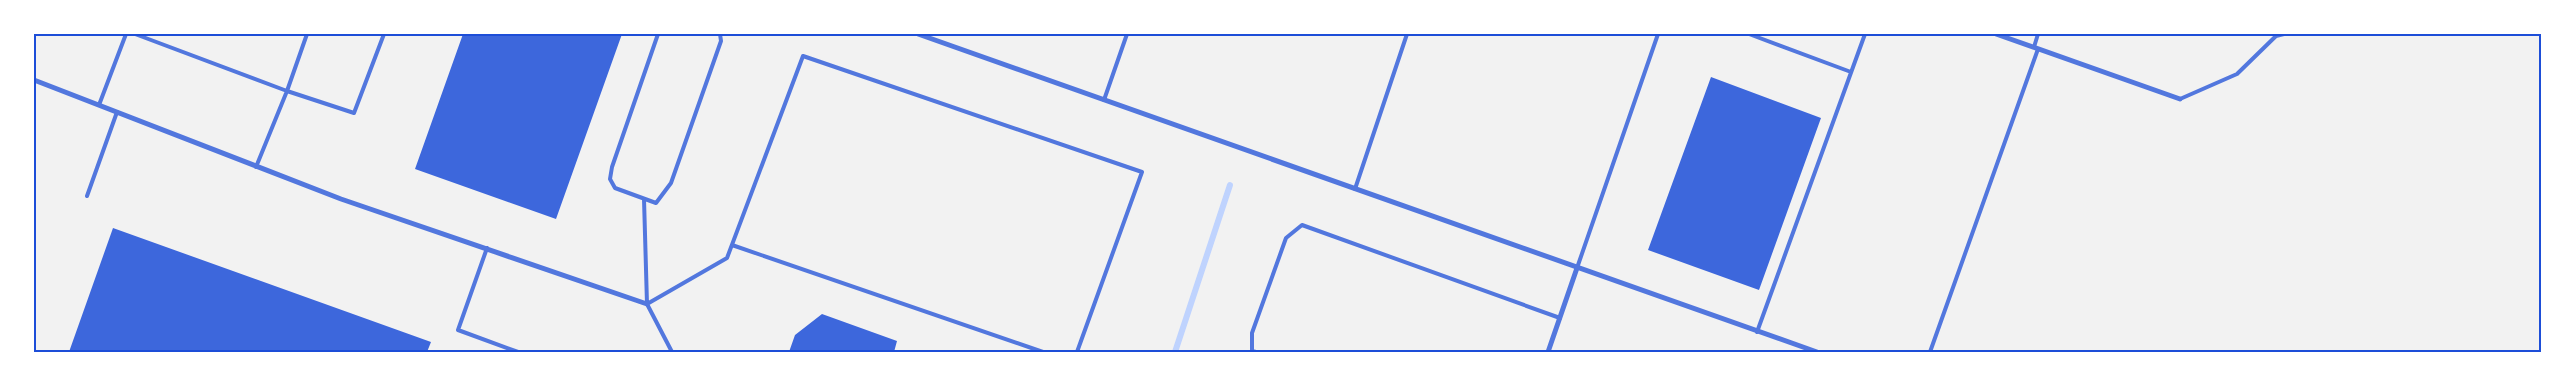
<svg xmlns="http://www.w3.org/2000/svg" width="2575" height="386" viewBox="0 0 2575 386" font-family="'Work Sans',sans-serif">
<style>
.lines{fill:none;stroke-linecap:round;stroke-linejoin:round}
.stream{stroke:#bfd3fe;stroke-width:6}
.building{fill:#3d67dc}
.service{stroke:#5277de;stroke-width:4}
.minor{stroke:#5277de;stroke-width:5}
.neatline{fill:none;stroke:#1d4ed8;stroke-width:2}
</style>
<rect width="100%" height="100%" fill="#f2f2f2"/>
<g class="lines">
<path class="stream" d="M1175 352 1230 185"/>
</g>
<path class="building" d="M463 34H622L556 219 415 169Z
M1711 77 1821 118 1759 290 1648 250Z
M113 228 431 342 427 352H69Z
M822 314 897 341 894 352H789L795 335Z"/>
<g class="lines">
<path class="service" d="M135 34 287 91 307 34H305
M658 34 612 167 610 179 615 188 656 203 671 183 721 41 720 34
M1749 34 1851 72
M2034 47 2038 34
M2180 99 2237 74 2276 36 2284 34
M1104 100 1127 34
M99 105 126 34
M256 167 287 91 354 113 384 34
M1355 189 1407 34
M87 196 117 112
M644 199 647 304 672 352
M732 245 1043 352
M487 248 458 330 518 352
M1577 268 1658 34
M647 304 727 258 803 56 1142 172 1077 352
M1757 332 1865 34
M1256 352 1252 351V333L1286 238 1302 225 1560 318
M1930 352 2038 49"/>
<path class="minor" d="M918 34 1817 352
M1996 34 2180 99
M34 80 341 199 647 304
M1548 352 1577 268"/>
</g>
<rect width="2575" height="386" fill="none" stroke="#ffffff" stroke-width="70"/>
<rect x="35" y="35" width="2505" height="316" class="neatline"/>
</svg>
